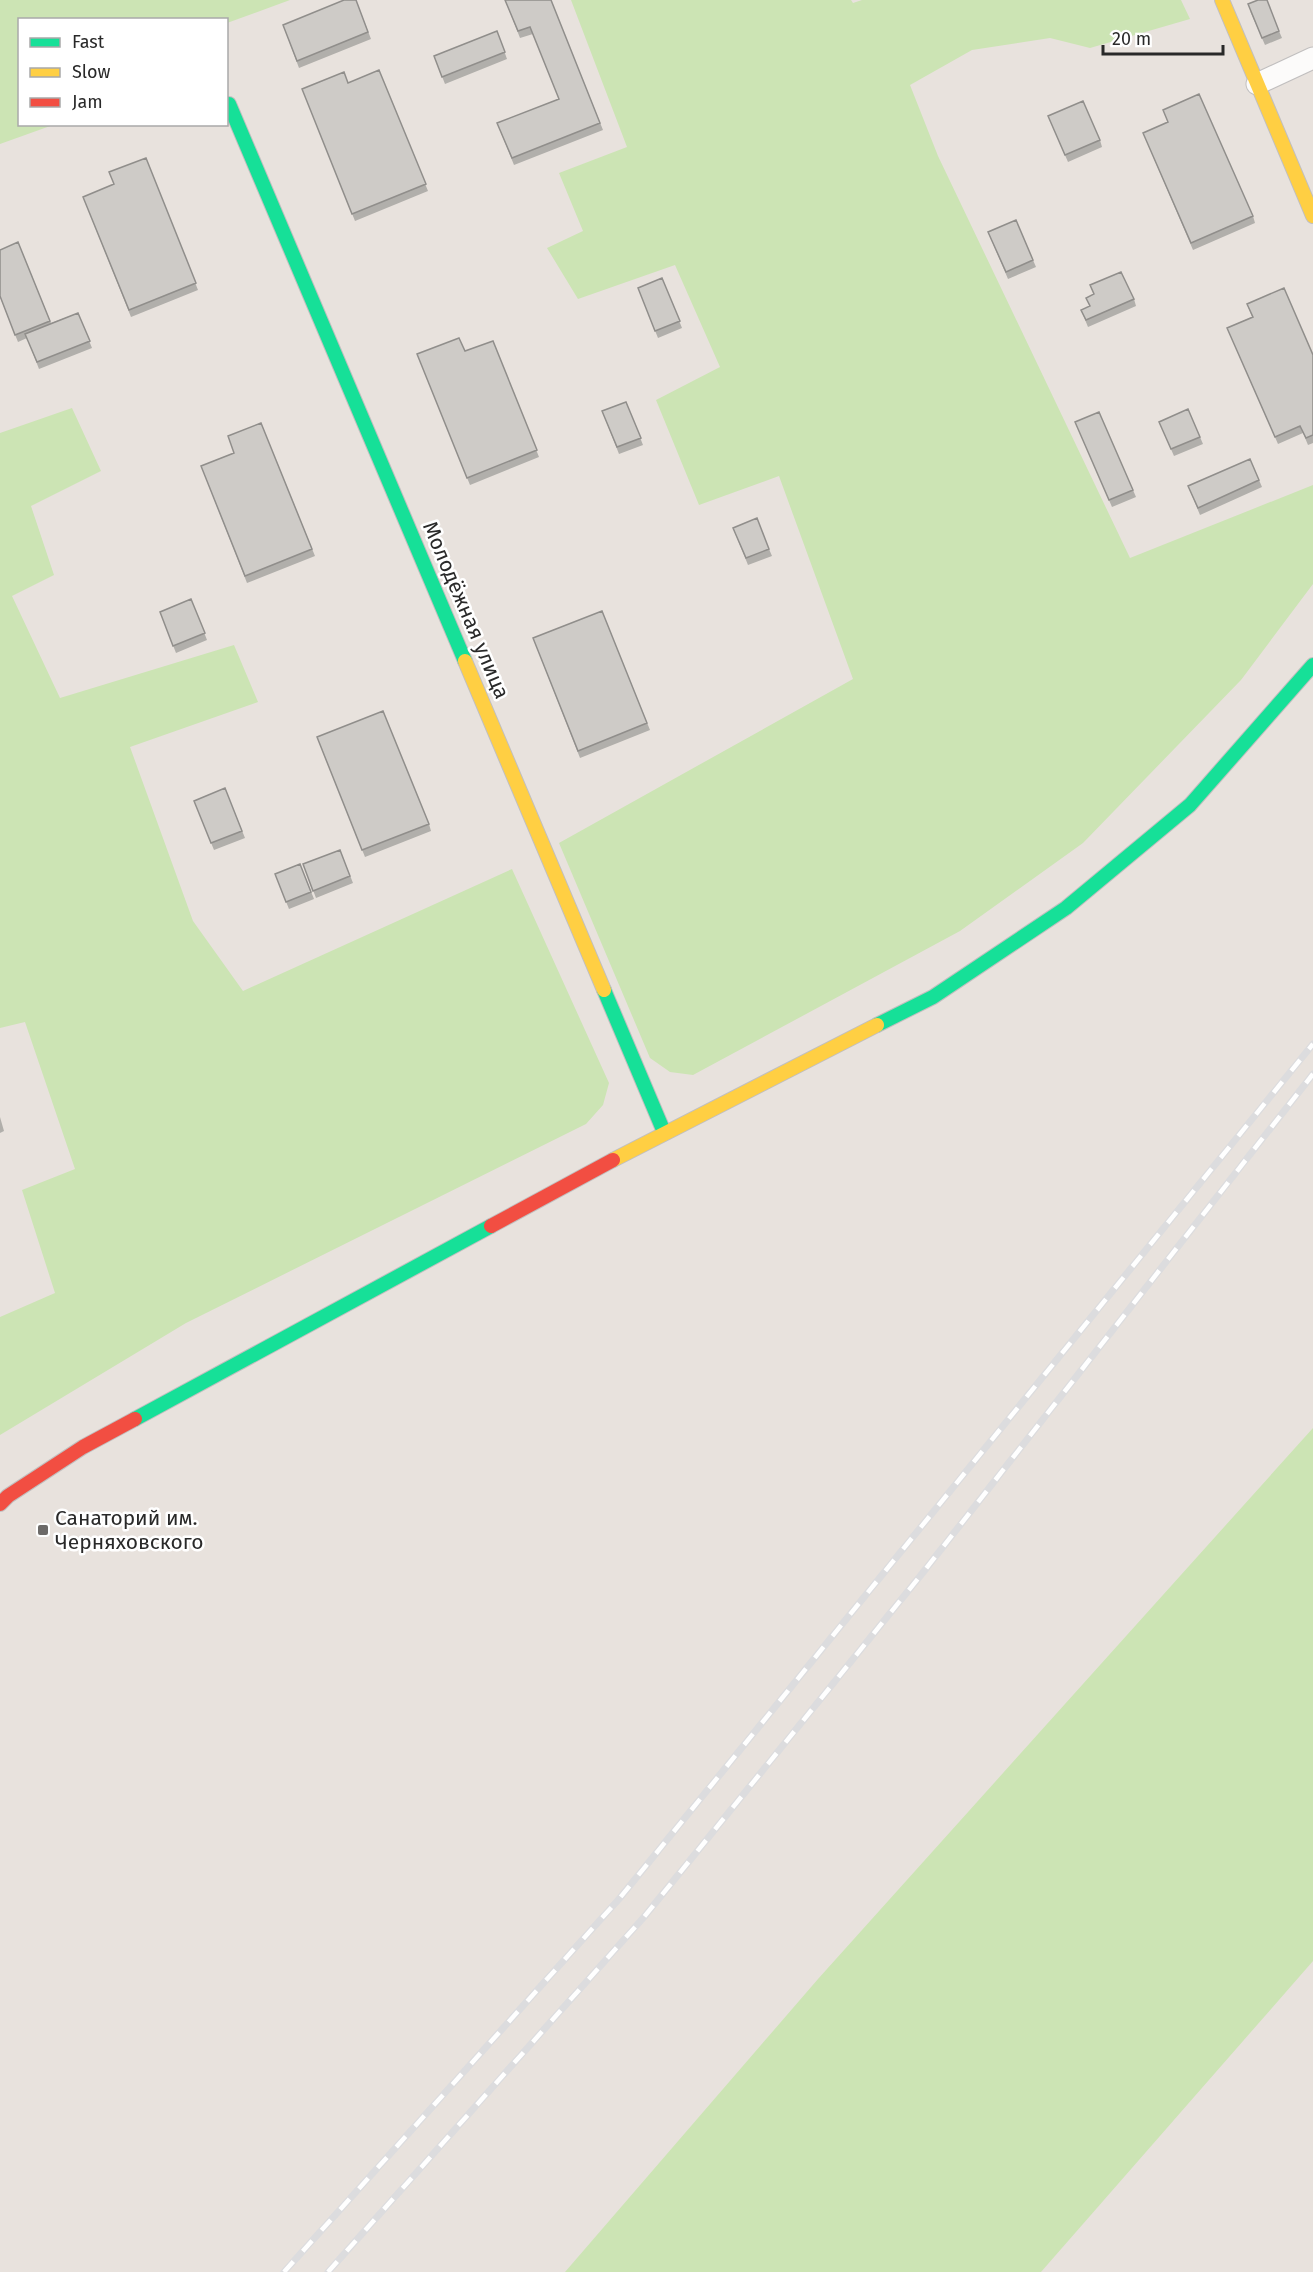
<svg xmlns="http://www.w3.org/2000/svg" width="1313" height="2272" viewBox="0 0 1313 2272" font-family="'Fira Sans',sans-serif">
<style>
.green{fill:#cce4b4}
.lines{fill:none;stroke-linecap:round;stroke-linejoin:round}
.lane-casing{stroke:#c1bfbf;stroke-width:23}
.fast-casing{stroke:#c1bfbf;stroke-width:16}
.slow-casing{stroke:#c1bfbf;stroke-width:16}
.jam-casing{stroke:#c1bfbf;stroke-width:16}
.lane{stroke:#fcfbfa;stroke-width:21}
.fast{stroke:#16e098;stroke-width:14}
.slow{stroke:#ffcf43;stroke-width:14}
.jam{stroke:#f24e42;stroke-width:14}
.rail-casing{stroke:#dcdcde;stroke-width:7}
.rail{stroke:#fff;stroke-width:4.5;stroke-dasharray:14;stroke-linecap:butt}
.wall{fill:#b1afab}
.building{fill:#cecbc7;stroke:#908e8b;stroke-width:1.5}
.poi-dot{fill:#6c6a68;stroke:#fff;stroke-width:2}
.labels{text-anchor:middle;stroke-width:5;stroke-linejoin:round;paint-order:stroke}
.street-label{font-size:21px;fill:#292929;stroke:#fff}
.poi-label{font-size:21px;fill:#292929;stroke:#fff;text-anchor:start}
</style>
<rect width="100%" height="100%" fill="#e8e2dd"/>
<path class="green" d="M0 0H290L227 23 226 20H20V124L53 125 0 144Z
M571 0H851L853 3 862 0H1181L1190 19 1090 48 1050 38 972 50 910 85 938 156 1130 558 1313 485V584L1241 680 1083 843 960 931 693 1075 670 1072 650 1058 559 843 853 679 779 476 699 505 656 400 720 367 675 265 578 299 547 248 583 231 559 173 627 147Z
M72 408 101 471 31 506 54 575 12 596 60 698 234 645 258 702 130 747 193 921 243 991 512 869 609 1083 603 1105 586 1124 186 1323 0 1435V1317L55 1293 22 1190 75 1169 25 1022 0 1028V433Z
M1313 1428V1961L1041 2272H565L818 1979Z"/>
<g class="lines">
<defs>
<path id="lane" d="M1257 84 1313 58"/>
<path id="fast" d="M229 104 465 661
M604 990 664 1132
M877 1025 933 997 1066 908 1190 805 1313 665
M135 1419 491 1226"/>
<path id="slow" d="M1222 0 1313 216
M465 661 604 990
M613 1160 877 1025"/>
<path id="jam" d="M491 1226 613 1160
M0 1504 8 1496 83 1447 135 1419"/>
</defs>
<use href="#lane" class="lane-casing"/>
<use href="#fast" class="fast-casing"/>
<use href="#slow" class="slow-casing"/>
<use href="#jam" class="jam-casing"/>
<use href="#lane" class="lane"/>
<use href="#fast" class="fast"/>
<use href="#slow" class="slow"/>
<use href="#jam" class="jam"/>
<defs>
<path id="rail" d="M284 2272 619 1899 1313 1044
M328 2272 644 1917 921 1575 1313 1074"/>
</defs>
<use href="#rail" class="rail-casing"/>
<use href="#rail" class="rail"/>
</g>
<path class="wall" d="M356 0 371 39 299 68 283 25Z
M505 0H551L603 130 514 165 497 123 559 99 533 34 520 38Z
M1250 11 1279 31 1282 38 1265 45Z
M497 31 507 59 445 84 434 56Z
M379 70 428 191 355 221 302 89 348 83Z
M1163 110 1253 216 1255 223 1193 250 1143 133 1168 122Z
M1048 116 1100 140 1102 147 1068 162Z
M146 158 198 290 131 317 83 197 114 184Z
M988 232 1033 260 1036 267 1008 279Z
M18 242 51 323 78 313 92 348 39 369 27 338 18 342 0 297Z
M662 278 682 328 658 338 638 288Z
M1134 299 1136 306 1088 327 1081 310Z
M1247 304 1313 355V443L1308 445 1303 433 1278 444 1227 328 1252 317Z
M493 341 539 457 470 485 417 354 465 351Z
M626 402 643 445 619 454 602 411Z
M1075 422 1133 490 1136 497 1112 507Z
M1159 422 1200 437 1203 444 1174 456Z
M261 423 315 556 247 583 201 466 234 453Z
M1259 480 1262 487 1200 515 1188 486Z
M733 528 769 549 772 556 748 565Z
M191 599 207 640 176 653 160 612Z
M602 611 650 730 580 758 533 638Z
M317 737 429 824 431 831 365 857Z
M225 788 245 838 214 850 194 801Z
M340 850 353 883 316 898 303 864Z
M300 864 314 899 289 909 275 874Z
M0 1117 4 1131 0 1133Z"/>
<path class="building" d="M344 0H356L368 32 297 61 283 25Z
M505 0H551L600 123 512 158 497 123 559 99 530 27 518 31Z
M1258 0H1267L1279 31 1262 38 1248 4Z
M497 31 505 52 442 77 434 56Z
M379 70 426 184 352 214 302 89 344 72 348 83Z
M1199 94 1253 216 1191 243 1143 133 1168 122 1163 110Z
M1083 101 1100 140 1065 155 1048 116Z
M146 158 196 283 129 310 83 197 114 184 109 172Z
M1016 220 1033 260 1006 272 988 232Z
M18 242 50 321 15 335 0 296V250Z
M1121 272 1134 299 1086 320 1081 310 1090 306 1086 298 1094 294 1090 285Z
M662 278 680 321 655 331 638 288Z
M1284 288 1313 355V435L1306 438 1300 426 1275 437 1227 328 1253 317 1247 304Z
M78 313 90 341 37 362 25 334Z
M459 338 465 351 493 341 537 450 467 478 417 354Z
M626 402 641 438 617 447 602 411Z
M1188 409 1200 437 1171 449 1159 422Z
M1099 412 1133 490 1109 500 1075 422Z
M261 423 312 549 245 576 201 466 234 453 228 436Z
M1250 459 1259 480 1198 508 1188 486Z
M757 518 769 549 746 558 733 528Z
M191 599 205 633 173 646 160 612Z
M602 611 647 723 578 751 533 638Z
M383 711 429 824 362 850 317 737Z
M225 788 242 831 211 843 194 801Z
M340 850 350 876 313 891 303 864Z
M300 864 311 892 286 902 275 874Z"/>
<rect class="poi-dot" x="37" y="1524" width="12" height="12" rx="3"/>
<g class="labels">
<g class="street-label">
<text transform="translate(466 610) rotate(67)" y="7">Молодёжная улица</text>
</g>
<g class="poi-label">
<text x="55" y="1525">Санаторий им.<tspan x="55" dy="24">Черняховского</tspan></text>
</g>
</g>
<rect x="18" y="18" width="210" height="108" fill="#ffffff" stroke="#a9a9a9" stroke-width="1.5"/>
<rect x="30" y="38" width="30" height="9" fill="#16e098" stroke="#a9a9a9" stroke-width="1.5"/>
<text x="72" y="48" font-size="18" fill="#292929">Fast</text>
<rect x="30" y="68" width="30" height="9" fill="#ffcf43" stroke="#a9a9a9" stroke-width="1.5"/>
<text x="72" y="78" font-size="18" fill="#292929">Slow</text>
<rect x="30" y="98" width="30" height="9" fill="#f24e42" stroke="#a9a9a9" stroke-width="1.5"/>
<text x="72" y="108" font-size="18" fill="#292929">Jam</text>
<path d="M1103 45v9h120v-9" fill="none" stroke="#292929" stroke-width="3"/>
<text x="1112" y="45" font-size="18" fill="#292929" stroke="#ffffff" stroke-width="4.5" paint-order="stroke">20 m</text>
</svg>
